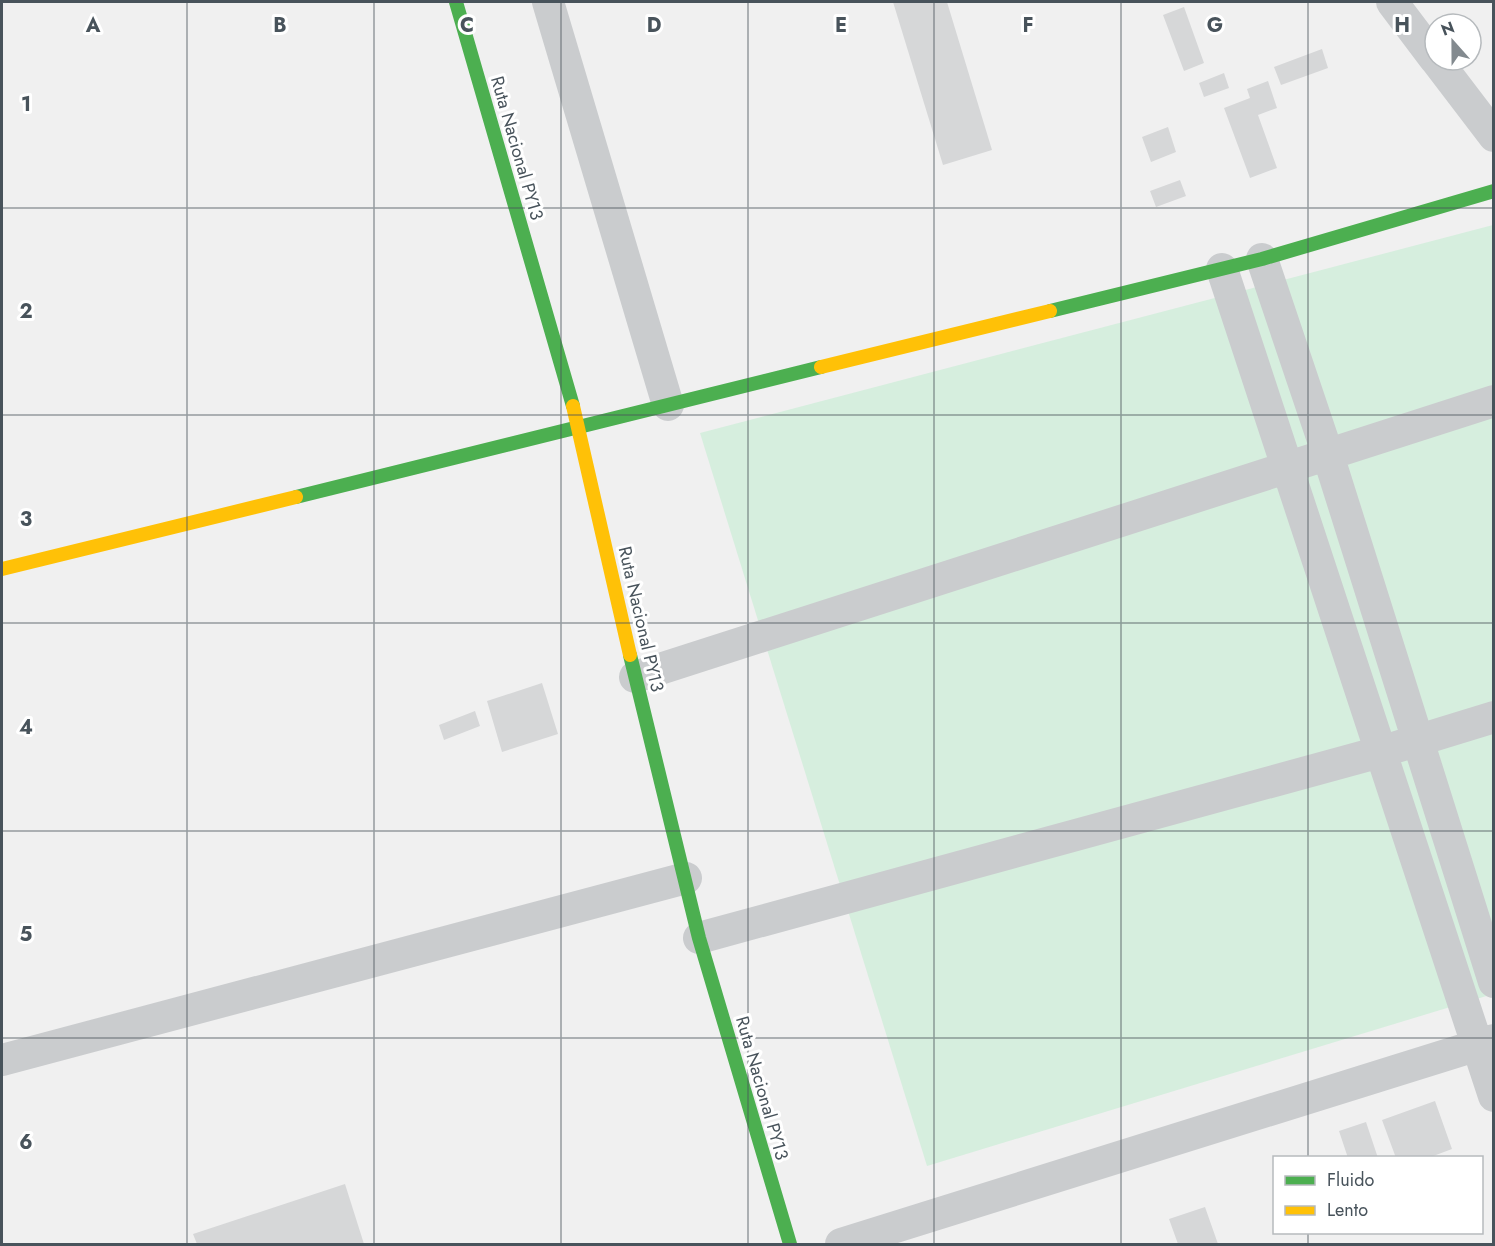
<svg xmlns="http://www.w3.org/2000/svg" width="1495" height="1246" viewBox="0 0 1495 1246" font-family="Jost,sans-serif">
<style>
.green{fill:#d6eede}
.building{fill:#d6d7d8}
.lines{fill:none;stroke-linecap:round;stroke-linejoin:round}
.street{stroke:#caccce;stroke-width:32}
.fast{stroke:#4caf50;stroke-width:14}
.slow{stroke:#ffc107;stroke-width:14}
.grid{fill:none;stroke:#48535b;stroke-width:1.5;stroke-opacity:0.55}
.labels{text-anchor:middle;stroke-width:6;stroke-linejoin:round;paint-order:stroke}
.street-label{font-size:18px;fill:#48535b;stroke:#fff}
.grid-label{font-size:20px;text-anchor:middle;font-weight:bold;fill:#48535b;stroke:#fff;stroke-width:6;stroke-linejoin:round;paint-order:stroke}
</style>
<rect width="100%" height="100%" fill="#f0f0f0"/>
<path class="green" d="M1493 225V994L927 1166 700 433Z"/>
<path class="building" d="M893 2H947L992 150 943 165Z
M1184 7 1204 63 1184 71 1163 15Z
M1322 49 1328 68 1281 85 1274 67Z
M1224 73 1229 88 1204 97 1199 83Z
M1268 81 1277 108 1258 115 1277 168 1250 178 1224 108 1250 98 1247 89Z
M1168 127 1176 152 1151 162 1142 137Z
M1180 180 1186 196 1156 207 1150 191Z
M542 683 558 734 502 752 487 701Z
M475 711 480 726 444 740 439 725Z
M1435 1101 1452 1149 1428 1158H1396L1382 1120Z
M1366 1122 1378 1158H1348L1339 1131Z
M345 1184 364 1244H197L193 1234Z
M1205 1207 1218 1244H1178L1169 1219Z"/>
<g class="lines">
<path class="street" d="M548 2 668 405
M1392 2 1435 59
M1436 60 1494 136
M1262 259 1328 455 1494 982
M1222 269 1494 1096
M635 677 1494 401
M699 938 1380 752 1494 717
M2 1060 686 878
M841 1244 1494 1040"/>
<path class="fast" d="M456 2 573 406
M1050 311 1262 259 1494 191
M296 497 821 367
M630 655 699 938 790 1244"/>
<path class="slow" d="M821 367 1050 311
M573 406 630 655
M2 569 296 497"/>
</g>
<path class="grid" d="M187 2V1244M374 2V1244M561 2V1244M748 2V1244M934 2V1244M1121 2V1244M1308 2V1158M2 208H1494M2 415H1494M2 623H1494M2 831H1494M2 1038H1494M1308 1232V1244"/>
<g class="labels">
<g class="street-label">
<text transform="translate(517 148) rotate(74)" y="6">Ruta Nacional PY13</text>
<text transform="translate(641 619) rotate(77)" y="6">Ruta Nacional PY13</text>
<text transform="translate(762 1088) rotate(74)" y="6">Ruta Nacional PY13</text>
</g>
</g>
<g class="grid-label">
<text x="93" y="32">A</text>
<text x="280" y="32">B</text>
<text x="467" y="32">C</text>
<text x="654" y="32">D</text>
<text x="841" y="32">E</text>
<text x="1028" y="32">F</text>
<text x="1215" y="32">G</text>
<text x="1402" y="32">H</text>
<text x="26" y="111">1</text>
<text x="26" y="318">2</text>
<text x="26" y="526">3</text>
<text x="26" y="734">4</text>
<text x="26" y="941">5</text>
<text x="26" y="1149">6</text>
</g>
<rect width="1495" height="1246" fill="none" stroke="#48535b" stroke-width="6"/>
<rect x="1273" y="1156" width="210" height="78" fill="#ffffff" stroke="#b6babd" stroke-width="1.5"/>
<rect x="1285" y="1176" width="30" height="9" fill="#4caf50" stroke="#b6babd" stroke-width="1.5"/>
<text x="1327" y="1186" font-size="18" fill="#48535b">Fluido</text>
<rect x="1285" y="1206" width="30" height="9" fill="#ffc107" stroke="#b6babd" stroke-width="1.5"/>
<text x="1327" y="1216" font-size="18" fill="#48535b">Lento</text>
<g transform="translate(1453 42) rotate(339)"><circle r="28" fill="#ffffff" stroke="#b6babd" stroke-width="1.5"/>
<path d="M0-4.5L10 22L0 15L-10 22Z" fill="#838a8f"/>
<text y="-9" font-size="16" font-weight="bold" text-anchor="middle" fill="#48535b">N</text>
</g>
</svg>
